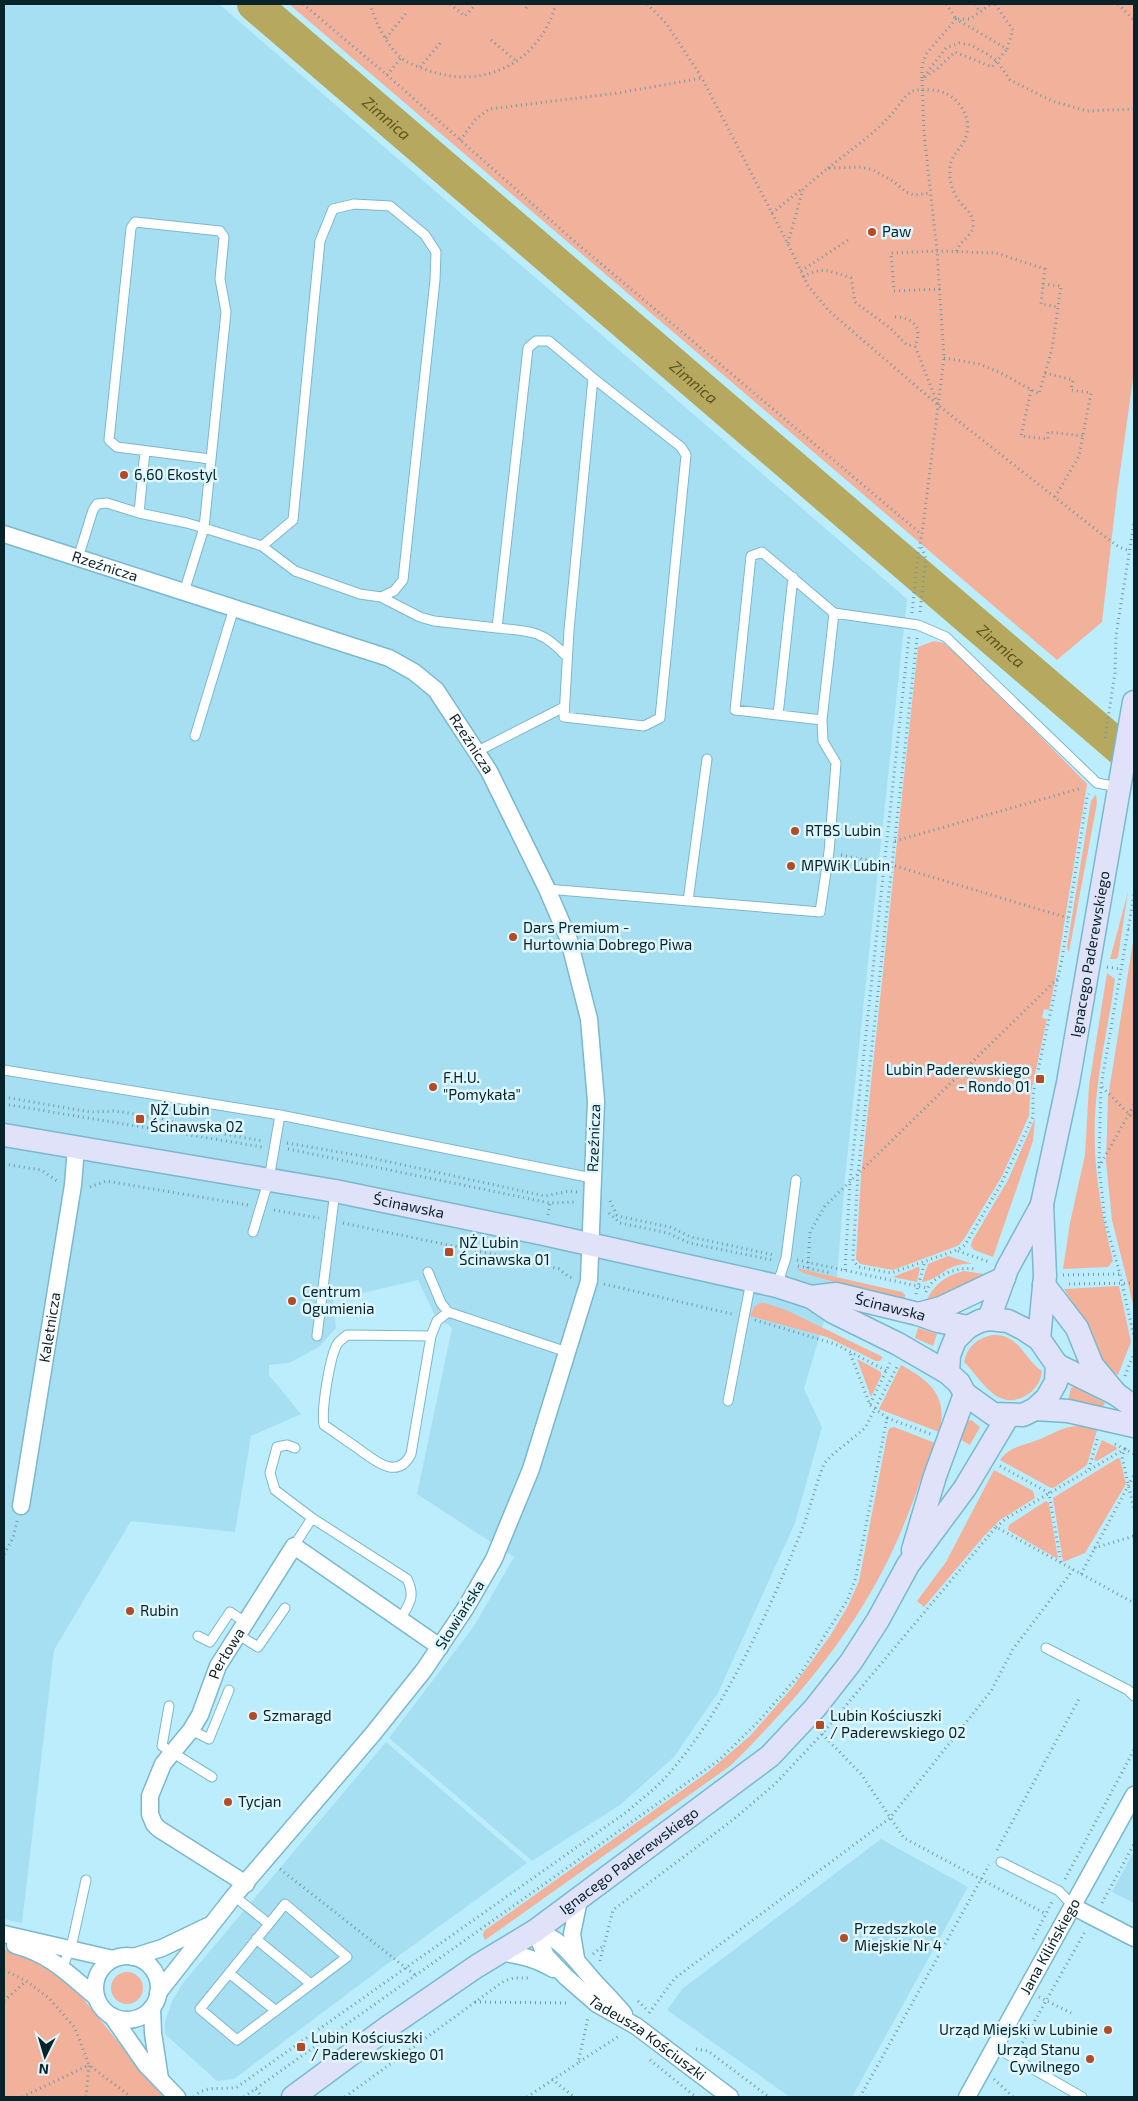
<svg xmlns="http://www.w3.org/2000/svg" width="1138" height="2101" viewBox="0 0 1138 2101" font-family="'Exo 2',sans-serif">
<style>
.built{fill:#a7dff2}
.green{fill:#f1b19b}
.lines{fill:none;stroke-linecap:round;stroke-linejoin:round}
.river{stroke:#b6a95f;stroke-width:34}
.lane-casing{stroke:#7bb8cc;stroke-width:11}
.street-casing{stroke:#7bb8cc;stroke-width:19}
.secondary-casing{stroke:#7bb8cc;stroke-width:25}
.path{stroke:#729aa6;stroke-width:3;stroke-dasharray:1 4;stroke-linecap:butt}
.lane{stroke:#fff;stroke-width:9}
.street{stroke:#fff;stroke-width:16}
.secondary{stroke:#e0e2fa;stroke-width:22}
.poi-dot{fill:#b34c25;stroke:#def6fe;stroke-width:2}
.labels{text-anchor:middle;stroke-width:5;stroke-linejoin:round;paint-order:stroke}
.poi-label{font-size:15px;fill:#09232a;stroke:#def6fe;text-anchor:start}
.street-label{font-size:15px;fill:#09232a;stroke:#def6fe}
.water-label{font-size:16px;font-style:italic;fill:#5d541c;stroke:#def6fe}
</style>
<rect width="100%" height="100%" fill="#bcedfd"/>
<path class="built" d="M4 4H219L907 599 845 1178 837 1277 804 1389 822 1427 795 1523 718 1693 674 1757 620 1805 532 1861 389 1738 474 1626 514 1557 417 1494 452 1328 434 1314 418 1280 333 1300 336 1328 319 1347 289 1363 269 1365V1375L301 1414 251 1436 235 1532 131 1521 54 1650 22 1923 4 1919Z
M386 1742 527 1863 390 1962 234 2079 217 2081 165 2034V2021L172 2001 183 1983Z
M881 1839 968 1887 852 2097H790L667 2010 682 1989Z
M1134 1851V1903L1112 1892Z"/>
<path class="green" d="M289 4H1134V372L1117 493 1102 622 1057 660Z
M934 641 944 643 986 681 1087 784 1054 986 1049 1010 1044 1009 1042 1018 1047 1019 1030 1097 1029 1116 1002 1176 964 1239 959 1245 952 1248 893 1270 860 1264 856 1259 861 1176 918 647Z
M1096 794 1097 803 1069 952 1067 947 1091 801Z
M1128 892 1118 957 1116 959H1110Z
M1134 936V1308L1112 1220 1106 1162 1108 1097Z
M1107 973 1115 979C1110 1016 1101 1054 1097 1092 1090 1152 1099 1203 1113 1261L1108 1267 1063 1269 1070 1223 1085 1155 1089 1086Z
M1035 1118 1033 1141 993 1257 974 1250 971 1246 972 1241 1008 1180Z
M948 1256 973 1264C946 1262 942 1279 922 1282L928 1264Z
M918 1267 920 1268 917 1282 893 1277Z
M796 1268 902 1292 905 1295V1302L803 1273Z
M964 1271 984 1274 925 1304C933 1285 945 1276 964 1271Z
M1119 1286 1131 1342 1118 1375 1105 1367 1079 1312 1064 1289Z
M760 1303H765L786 1310 883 1357 880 1361H876L827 1337 750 1316 754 1307Z
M918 1328 937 1334 933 1346 915 1338Z
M992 1335C1019 1333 1023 1358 1042 1371 1041 1381 1035 1391 1025 1396 996 1412 981 1378 964 1362 967 1347 977 1338 992 1335Z
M857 1359 881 1372V1376L871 1397Z
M901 1365C929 1380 949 1396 939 1432L879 1409Z
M1074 1387 1105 1403 1102 1409 1068 1400 1071 1388Z
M971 1420 980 1427 970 1445 961 1440 968 1421Z
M1080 1426 1097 1430 1087 1465 1055 1487 1051 1488 1000 1460C1010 1446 1023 1446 1038 1440 1053 1434 1063 1426 1080 1426Z
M894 1427 935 1443C920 1480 908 1519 890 1556 851 1637 794 1703 730 1766L485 1940 483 1935 484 1931 708 1772 750 1736 792 1688 830 1636 848 1606 859 1581 888 1431 890 1428Z
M1102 1440 1116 1447 1117 1449 1097 1461 1094 1460Z
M1118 1458 1120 1459 1126 1484 1085 1553 1063 1562 1053 1498Z
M994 1470 1033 1491 1035 1498 1000 1520 984 1536 924 1607 917 1601 946 1562Z
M1046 1501 1049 1503 1058 1559 1008 1530 1009 1525Z
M4 1949C31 1957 49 1968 72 1985L163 2097H4Z
M111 1988a16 16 0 1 1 32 0a16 16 0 1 1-32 0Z"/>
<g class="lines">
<path class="river" id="s1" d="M254 4 1134 760"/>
<defs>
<path id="lane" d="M145 451 139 513 187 523 204 528 226 312 220 279 224 237 220 231 135 222 131 228 109 440 117 447 210 459
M78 558 93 510 97 504 107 503 139 513
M184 592 204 528 262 546 295 571 360 594 381 597 394 591 403 580 435 280 436 252 425 235 390 206 354 204 333 209 320 241 293 520 262 546
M381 597 420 617 434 621 497 628 528 348 536 341H549L593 378 569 630 564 717 644 726 660 718 686 455 681 447 593 378
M497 628C530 631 543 630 567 657
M778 715 793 577
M822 720 735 710 751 556 762 552 834 613
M195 736 234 608
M476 752 564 707
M547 889 820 912 829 852 836 763 823 741 822 720 834 613 918 625 946 637 1097 783 1118 787
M688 901 707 759
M4 1070 280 1115 592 1178
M253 1232 269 1179 280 1115
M428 1272 441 1303 448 1312 567 1352
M777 1286 786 1258 796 1180
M317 1336 335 1191
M431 1336 347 1335C344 1338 340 1340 338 1343 330 1354 321 1411 324 1425 335 1432 345 1440 356 1447 373 1459 397 1482 411 1454L431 1336 437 1321 448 1312
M728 1401 751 1281
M295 1448 287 1445 277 1447 270 1473 275 1490 312 1518 407 1579C416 1597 409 1604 400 1620
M294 1546 312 1518
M237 1634 258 1647 285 1608
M198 1636 210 1642 230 1612 245 1622
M1046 1648 1128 1690 1134 1696
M169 1706 162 1746 212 1777
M191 1730 209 1739 229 1690
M1001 1862 1059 1891 1074 1907
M234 1896 269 1924 200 2009 237 2040 347 1957 285 1904 269 1924
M256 1939 311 1984
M63 1967 73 1939 86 1880
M229 1973 276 2011
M995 2047 1082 2097"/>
<g id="street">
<path id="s2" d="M4 534 389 658 414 672 436 690 489 771 547 889 569 940 589 1019 596 1101 589 1281 531 1469 494 1559 465 1609 424 1670 372 1735 234 1896 158 1993"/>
<path id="s3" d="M21 1506 73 1185 76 1147"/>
<path id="s4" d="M246 1884 159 1829 154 1824 150 1814V1796L163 1764 191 1730 200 1715 218 1666 294 1546 440 1647"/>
<path d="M1074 1907 1134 1938"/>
<path id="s5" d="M535 1931 546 1956 566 1977 597 2004 636 2026 730 2097"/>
<path d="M535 1931C561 1937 575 1960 593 1980 603 1991 614 2002 624 2014"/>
<path d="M4 1934 113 1959"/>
<path d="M15 1945C52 1955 68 1974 96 1997"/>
<path d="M498 1952C519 1955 535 1958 553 1969"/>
<circle cx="127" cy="1988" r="32"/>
<path d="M133 1957 162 1948 208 1926"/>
<path d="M576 1958 572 1934 580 1895"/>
<path d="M152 2008 153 2033 160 2079"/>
<path d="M112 2016 146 2065 177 2097"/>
<path id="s6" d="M967 2097 1134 1795"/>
</g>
<g id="secondary">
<path id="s7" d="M4 1135 335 1191 544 1234 777 1286 811 1297 833 1312 898 1344 948 1373 959 1383 965 1394 993 1414 1023 1415 1035 1409 1047 1398 1056 1382 1057 1365 1039 1339 1024 1329 1008 1321 989 1319 980 1321 968 1327 955 1340 949 1355 948 1373"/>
<path d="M1044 1285 1077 1328 1092 1365 1116 1394"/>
<path id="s8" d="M811 1297 836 1294 918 1314 938 1321 968 1327"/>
<path d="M918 1314 941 1308 1004 1278"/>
<path d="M989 1319 1007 1269 1042 1205"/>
<path id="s9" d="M1039 1339 1045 1276 1042 1204 1068 1083 1134 702"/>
<path d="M1057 1365 1116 1394 1134 1407"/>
<path d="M1035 1409 1068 1411 1134 1426"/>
<path d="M913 1550 935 1476 965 1394"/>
<path id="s10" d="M293 2097 388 2027 477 1966 535 1931 770 1756 815 1708 851 1662 878 1620 908 1565 965 1488 1008 1416"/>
</g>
</defs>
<use href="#lane" class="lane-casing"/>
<use href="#street" class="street-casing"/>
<use href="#secondary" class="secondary-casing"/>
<path class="path" d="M303 4 387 75 573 240 921 534
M370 4C375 21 386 44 400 57 407 63 418 67 427 70 484 91 540 62 556 4
M450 4 465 16 476 4
M647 4 666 23 702 78 788 244 808 286 829 311 938 405 1104 536 1119 547 1130 551
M946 4 956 19H970L991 4
M975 4 980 12
M1118 4 1134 20
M526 8 529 4
M386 38 407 12
M491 40 516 61
M420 67 442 41
M387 75 401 58
M925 77 937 69 955 52 992 67 1007 49
M922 78V66L926 54 956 19 1007 49 1013 30 995 4
M460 140 476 119 489 109 618 93 702 78
M828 168C851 150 876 133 895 110 900 104 906 94 913 91 923 88 939 90 947 94 964 103 974 125 963 143 957 153 950 157 950 170 949 181 953 193 960 202 966 210 973 213 973 224 974 237 958 240 957 252
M772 213 802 189
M788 243 803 189 828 168 861 167 873 170 893 181 906 192 914 195 931 193
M801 271 851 238
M803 277C822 265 832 272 851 278L855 302 890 328 907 345 915 346
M940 289 894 291 891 253 937 251 996 253 1045 269 1043 284
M895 317C914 317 923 329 915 346L938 405
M944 358 979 364 999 372 1039 394 1052 349 1061 286 1043 284 1041 304 1058 307
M1045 373 1073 380 1071 390 1091 393 1079 456 1055 497
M1031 390 1021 436 1048 439V432L1084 436
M920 612 926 558 920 544
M912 613 918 554 922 534 944 358 937 251 924 133 922 79 946 48 959 43 971 45 987 54 997 61 1010 80 1052 101 1087 111 1134 109
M917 638 858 1174 853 1257V1261L859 1267 891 1273 957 1250 965 1245 1001 1184 1033 1117V1094L1062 959 1087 797 1089 794
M1105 738 1115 673 1116 635 1134 523
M895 841 1082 788
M841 855 892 865 1068 918
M1134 895 1101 1086 1099 1167 1105 1221 1120 1274 1134 1337
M1128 929 1134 930
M1107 967 1121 969
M1102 1087 1134 1119
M4 1097 90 1112 115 1111 161 1118 189 1128 263 1141
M4 1104 262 1147
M287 1143 367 1157 545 1196 570 1191 577 1192
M288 1149 550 1203 576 1202
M4 1164 41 1170 57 1181
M1099 1167 1134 1105
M90 1187 106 1181 248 1205
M610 1201 617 1215 622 1217 670 1227 691 1237 774 1255
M274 1210 319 1218
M609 1213 620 1223 668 1233 689 1243 772 1260
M548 1215 550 1203
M343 1223 539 1264 559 1269 569 1277 574 1278
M958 1251 989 1262
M797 1260 927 1288
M539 1264 541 1253
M798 1266 831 1273
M808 1268 810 1232 825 1206 1058 978
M845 1270 850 1182 909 636
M1063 1275 1120 1274
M604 1284 732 1314
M1069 1284 1134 1283
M926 1292C932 1275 959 1266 976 1269
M916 1294 925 1261
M755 1320 835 1344 887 1371
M1125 1376 1134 1353
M870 1404 890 1363
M887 1418 931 1434
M1115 1444 1134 1454
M1000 1466 1049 1493 1061 1563
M1089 1469 1098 1436
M996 1527 1007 1518 1125 1449 1122 1457 1134 1510
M1094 1548 1134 1536
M4 1554 13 1538 17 1521
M1081 1574 1134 1475
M822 1734 861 1774 904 1838 1046 1914
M997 1850 1079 1699
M280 1869 415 1975
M1065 1879 1134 1750
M1102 1903 1134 1844
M1033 1939 1052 1902
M593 1954 603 1946
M600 1961 613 1910 734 1819 775 1784 822 1734 996 1527 1134 1603
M4 1970 26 1981 49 1998 75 2028 89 2065 131 2097
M1039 1997 1071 2013
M4 2001 26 1981
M638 2001 648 2011
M475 2002 569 2003
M649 2013 675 1978 890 1818 991 1691 1013 1649 1073 1570
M1020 2047 1086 1930
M696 2049 708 2051 769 2097
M650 2060 696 2097
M579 2062 619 2036
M552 2079 574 2097
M994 2079 1013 2097
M256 2089 262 2097
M22 2097 89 2065 86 2097
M194 2097C206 2084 221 2091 237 2087L628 1811C640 1800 654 1790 665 1778 724 1713 768 1613 801 1532 810 1510 815 1486 824 1464L831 1456 865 1428 898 1365
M244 2097 719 1760 758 1722 801 1673 848 1599 856 1577 887 1418 870 1405 850 1353
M345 2097 504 1981 514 1978H531
M527 2097 578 2063 588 2018
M860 2097 989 1865"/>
<use href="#lane" class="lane"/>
<use href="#street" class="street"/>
<use href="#secondary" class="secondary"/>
</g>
<g class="poi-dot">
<circle cx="872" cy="232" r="5"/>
<circle cx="124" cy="475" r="5"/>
<circle cx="795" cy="831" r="5"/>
<circle cx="791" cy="866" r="5"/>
<circle cx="513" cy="937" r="5"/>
<rect x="1035" y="1074" width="10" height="10" rx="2.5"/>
<circle cx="433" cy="1087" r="5"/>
<rect x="135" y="1114" width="10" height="10" rx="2.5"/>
<rect x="444" y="1247" width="10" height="10" rx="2.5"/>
<circle cx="292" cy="1301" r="5"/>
<circle cx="130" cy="1611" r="5"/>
<circle cx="253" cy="1716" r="5"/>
<rect x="815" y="1720" width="10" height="10" rx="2.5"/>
<circle cx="228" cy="1802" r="5"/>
<circle cx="844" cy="1938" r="5"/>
<circle cx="1108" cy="2030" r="5"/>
<rect x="296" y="2042" width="10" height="10" rx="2.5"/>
<circle cx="1090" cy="2059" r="5"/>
</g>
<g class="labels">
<g class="poi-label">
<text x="882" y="237">Paw</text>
<text x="134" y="480">6,60 Ekostyl</text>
<text x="805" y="836">RTBS Lubin</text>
<text x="801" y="871">MPWiK Lubin</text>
<text x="523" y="933">Dars Premium -<tspan x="523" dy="17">Hurtownia Dobrego Piwa</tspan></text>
<text x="1030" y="1075" text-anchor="end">Lubin Paderewskiego<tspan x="1030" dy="17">- Rondo 01</tspan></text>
<text x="443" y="1083">F.H.U.<tspan x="443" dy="17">"Pomykała"</tspan></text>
<text x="150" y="1115">NŻ Lubin<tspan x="150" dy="17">Ścinawska 02</tspan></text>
<text x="459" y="1248">NŻ Lubin<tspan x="459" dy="17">Ścinawska 01</tspan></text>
<text x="302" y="1297">Centrum<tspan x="302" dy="17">Ogumienia</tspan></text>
<text x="140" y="1616">Rubin</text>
<text x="263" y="1721">Szmaragd</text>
<text x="830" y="1721">Lubin Kościuszki<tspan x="830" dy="17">/ Paderewskiego 02</tspan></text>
<text x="238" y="1807">Tycjan</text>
<text x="854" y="1934">Przedszkole<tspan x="854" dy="17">Miejskie Nr 4</tspan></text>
<text x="1098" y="2035" text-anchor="end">Urząd Miejski w Lubinie</text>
<text x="311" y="2043">Lubin Kościuszki<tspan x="311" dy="17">/ Paderewskiego 01</tspan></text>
<text x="1080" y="2055" text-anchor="end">Urząd Stanu<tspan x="1080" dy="17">Cywilnego</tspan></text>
</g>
<g class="street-label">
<text dy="5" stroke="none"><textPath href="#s2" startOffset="106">Rzeźnicza</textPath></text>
<text dy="5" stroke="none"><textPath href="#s2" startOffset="526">Rzeźnicza</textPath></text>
<text dy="5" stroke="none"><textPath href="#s9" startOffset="390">Ignacego Paderewskiego</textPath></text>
<text transform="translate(594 1138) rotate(-88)" y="5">Rzeźnicza</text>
<text dy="5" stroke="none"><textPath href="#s7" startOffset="411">Ścinawska</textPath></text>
<text dy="5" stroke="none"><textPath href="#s8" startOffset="81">Ścinawska</textPath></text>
<text dy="5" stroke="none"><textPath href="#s3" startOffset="181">Kaletnicza</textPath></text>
<text transform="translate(460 1615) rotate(-58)" y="5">Słowiańska</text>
<text dy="5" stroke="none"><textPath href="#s4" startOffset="302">Perłowa</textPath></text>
<text dy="5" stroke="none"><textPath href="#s10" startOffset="411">Ignacego Paderewskiego</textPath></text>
<text dy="5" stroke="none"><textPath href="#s6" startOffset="172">Jana Kilińskiego</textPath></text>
<text dy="5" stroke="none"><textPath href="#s5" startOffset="158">Tadeusza Kościuszki</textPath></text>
</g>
<g class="water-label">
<text dy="6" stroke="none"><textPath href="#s1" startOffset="175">Zimnica</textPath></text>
<text dy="6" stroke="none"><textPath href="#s1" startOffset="580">Zimnica</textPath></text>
<text dy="6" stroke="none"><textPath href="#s1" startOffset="985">Zimnica</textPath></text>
</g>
</g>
<rect width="1138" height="2101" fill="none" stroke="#09232a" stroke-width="10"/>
<g transform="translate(45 2056) rotate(185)" stroke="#def6fe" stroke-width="4" paint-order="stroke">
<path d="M0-4L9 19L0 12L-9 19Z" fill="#09232a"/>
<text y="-8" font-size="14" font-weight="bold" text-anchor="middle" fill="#09232a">N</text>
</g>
</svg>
